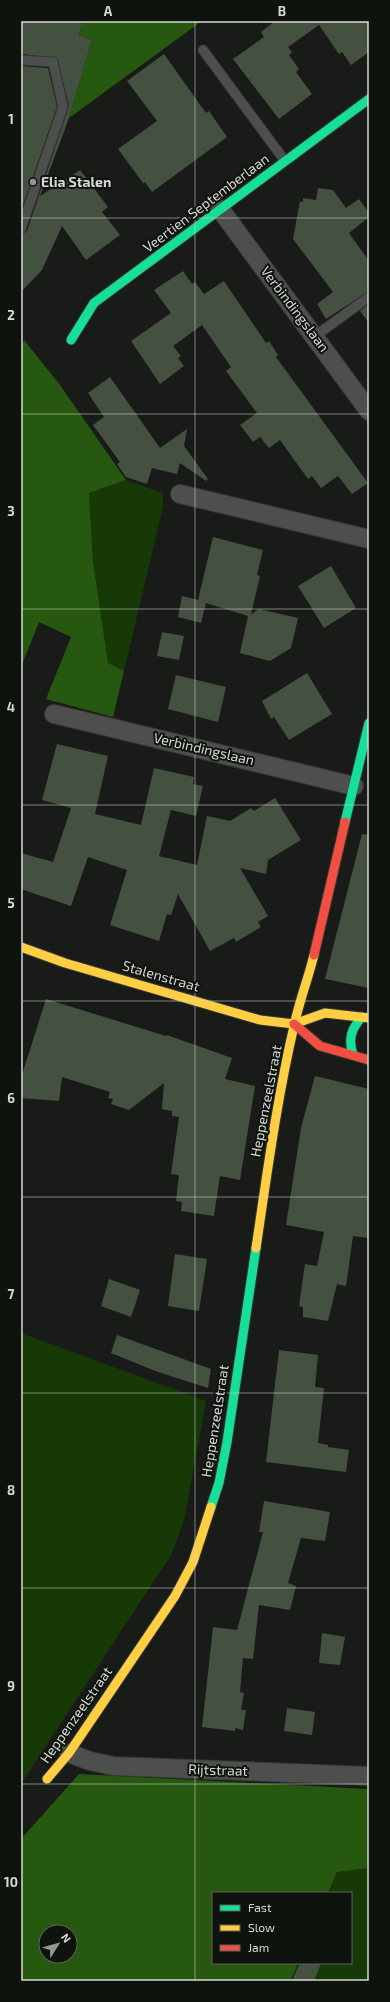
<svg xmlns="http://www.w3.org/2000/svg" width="390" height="2002" viewBox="0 0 390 2002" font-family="'Exo 2',sans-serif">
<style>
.green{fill:#163905}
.forest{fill:#26580f;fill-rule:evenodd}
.building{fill:#445040}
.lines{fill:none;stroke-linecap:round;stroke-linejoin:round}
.lane-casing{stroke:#363736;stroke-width:11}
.street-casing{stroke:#363736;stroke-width:20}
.fast-casing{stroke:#363736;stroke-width:11}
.slow-casing{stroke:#363736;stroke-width:11}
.jam-casing{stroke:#363736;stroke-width:11}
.lane{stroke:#4d4f4d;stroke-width:9}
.street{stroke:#4d4f4d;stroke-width:18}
.fast{stroke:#16e098;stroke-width:9}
.slow{stroke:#ffcf43;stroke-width:9}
.jam{stroke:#f24e42;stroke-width:9}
.grid{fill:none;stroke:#d6d9d5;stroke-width:1;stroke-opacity:0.55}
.poi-dot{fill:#949693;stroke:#0f130e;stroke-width:1.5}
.labels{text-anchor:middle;stroke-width:4;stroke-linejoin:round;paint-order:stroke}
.poi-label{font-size:14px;font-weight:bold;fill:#d6d9d5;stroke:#0f130e;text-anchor:start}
.street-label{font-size:14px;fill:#d6d9d5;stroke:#0f130e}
.neatline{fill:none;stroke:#d6d9d5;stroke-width:1.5}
.grid-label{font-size:13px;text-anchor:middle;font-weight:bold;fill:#d6d9d5}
</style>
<rect width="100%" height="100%" fill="#191b18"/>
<path class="green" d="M126 480 163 493V507L124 671 108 664 93 561 89 493Z
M21 1333 206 1401 184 1521 171 1555 21 1784Z
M369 1868V1981H290L298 1963H351V1893H328L337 1872Z"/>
<path class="forest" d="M83 21H202L69 118 92 40 79 35Z
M24 340 60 385 126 480 89 493 93 561 108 663 124 671 113 717 46 699 71 637 39 622 21 667V348Z
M79 1774 369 1789V1868L337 1872 328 1893H213V1963H298L290 1981H21V1839ZM46 1932H70V1956H46Z"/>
<path class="building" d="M21 21H83L79 35 92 40 69 118 40 196 80 170 108 207 102 212 120 235 86 260 62 226 42 270 21 292V235L27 231 69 106 57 58 21 54Z
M275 21H369V52L351 65 342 52 339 54 319 25 288 47 292 52 289 55 299 69 296 72 312 94 279 119 233 59 264 37 261 32Z
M164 54 206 113 209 111 227 137 152 192 145 182 143 183 118 149 157 121 127 81Z
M21 66 48 68 57 107 21 211Z
M318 188 333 190 346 208 359 199 369 213V217L349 233 369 261V291L326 319 317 304 333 292 293 239 300 201 303 202V198L316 200Z
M183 271 192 284 195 282 204 294 224 281 266 343 269 341 278 355 276 357 368 483 352 494 338 476 321 488 312 476 308 479 280 440 269 448 260 437 253 442 240 425 257 413 226 371 231 367 202 325 173 346 181 356 178 358 184 366 160 384 131 341 171 313 154 290Z
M369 304V323L360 311Z
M110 377 160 448 187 429 184 446 208 479 206 481 180 463 177 474 152 468 147 484 126 477 117 464 120 462 93 425 104 417 88 393Z
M213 537 263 550 257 575 260 576 251 614 259 609 298 618 291 648 270 661 240 653 248 616 206 603 201 623 178 617 182 596 198 600Z
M331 566 356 608 324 628 298 586Z
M162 632 184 636 179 660 157 656Z
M307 673 332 714 289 740 274 717 271 719 262 701Z
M176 675 226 687 218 722 168 709Z
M57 744 108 756 95 814 141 825 154 768 194 777 193 784 203 786 196 816 171 810 159 856 197 865 207 816 230 821 251 808 254 811 275 798 301 840 268 860 266 874 240 868 268 916 258 922 261 927 236 942 234 938 210 951 178 894 171 915 167 914 159 941 110 925 127 870 88 857 71 906 21 889V853L53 862 71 808 42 800Z
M362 834 369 835V988L325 979Z
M46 999 166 1036 167 1035 232 1058 225 1079 255 1086 240 1180 220 1176 214 1216 181 1211 182 1202 176 1201 179 1175 171 1174 179 1117 172 1116V1111L162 1109 164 1083 129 1110 111 1104 113 1099 108 1098 110 1092 62 1077 59 1101 21 1098V1078Z
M315 1076 369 1089V1238L353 1236 346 1286 337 1284 328 1321 303 1317V1307L299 1306 305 1264 317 1266 324 1232 286 1225 301 1128Z
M175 1254 207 1259 199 1311 168 1306Z
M109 1279 140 1290 131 1317 101 1306Z
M117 1335 211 1369 208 1388 158 1372 111 1353Z
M279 1350 318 1355 315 1387 324 1388 318 1443 328 1445V1447L349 1450 346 1472 266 1462Z
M264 1501 330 1512 325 1541 301 1538 288 1583 296 1586 290 1610 259 1605 253 1659 243 1658 240 1692 244 1693 241 1710H246L243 1730 235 1728V1731L202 1727 213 1627 237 1630 263 1532H259Z
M322 1633 345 1637 340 1665 319 1663Z
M287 1708 315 1712 312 1735 284 1731Z
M300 1963H321L314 1981H292Z"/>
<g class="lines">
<defs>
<path id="lane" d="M203 50 285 161
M21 60 53 62 63 107 21 229
M315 336 369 297"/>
<path id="street" d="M220 209 369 411
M180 494 369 539
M54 714 354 786
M69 1753 90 1761 113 1766 369 1776"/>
<path id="fast" d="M71 340 94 303 369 99
M345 822 369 723
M353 1055C348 1039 351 1029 362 1017
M211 1507 219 1483 227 1442 256 1248"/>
<path id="slow" d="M21 947 65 963 260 1020 294 1024 325 1013 369 1018
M256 1248C267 1174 277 1099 294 1026 299 1002 308 979 314 955
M47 1779 69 1753 175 1596 193 1562 211 1507"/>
<path id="jam" d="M314 955 345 822
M294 1024 320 1046 369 1060"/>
</defs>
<use href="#lane" class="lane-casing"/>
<use href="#street" class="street-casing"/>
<use href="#fast" class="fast-casing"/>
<use href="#slow" class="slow-casing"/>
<use href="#jam" class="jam-casing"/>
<use href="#lane" class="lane"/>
<use href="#street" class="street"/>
<use href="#fast" class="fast"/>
<use href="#slow" class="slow"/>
<use href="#jam" class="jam"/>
</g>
<path class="grid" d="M195 21V1981M21 218H369M21 414H369M21 609H369M21 805H369M21 1001H369M21 1197H369M21 1393H369M21 1588H369M21 1784H369"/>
<circle class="poi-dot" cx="33" cy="182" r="4"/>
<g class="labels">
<g class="poi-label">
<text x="41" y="187">Elia Stalen</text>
</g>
<g class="street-label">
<text transform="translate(206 203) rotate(-37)" y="5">Veertien Septemberlaan</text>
<text transform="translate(295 309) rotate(53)" y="5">Verbindingslaan</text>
<text transform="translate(204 749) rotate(13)" y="5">Verbindingslaan</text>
<text transform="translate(161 976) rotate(16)" y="5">Stalenstraat</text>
<text transform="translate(266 1101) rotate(-79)" y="5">Heppenzeelstraat</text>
<text transform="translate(215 1421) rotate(-81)" y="5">Heppenzeelstraat</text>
<text transform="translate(76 1715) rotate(-55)" y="5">Heppenzeelstraat</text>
<text transform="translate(218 1770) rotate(2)" y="5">Rijtstraat</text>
</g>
</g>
<rect width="390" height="2002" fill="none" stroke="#0f130e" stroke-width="44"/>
<rect x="212" y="1892" width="140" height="72" fill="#0f130e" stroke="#5f625e"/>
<rect x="220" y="1905" width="20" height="6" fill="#16e098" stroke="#5f625e"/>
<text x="248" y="1912" font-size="12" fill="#d6d9d5">Fast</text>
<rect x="220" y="1925" width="20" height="6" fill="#ffcf43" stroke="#5f625e"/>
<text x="248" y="1932" font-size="12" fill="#d6d9d5">Slow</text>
<rect x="220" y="1945" width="20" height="6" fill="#f24e42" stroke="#5f625e"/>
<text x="248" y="1952" font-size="12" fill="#d6d9d5">Jam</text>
<g transform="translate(58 1944) rotate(53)"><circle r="19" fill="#0f130e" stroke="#5f625e"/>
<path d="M0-3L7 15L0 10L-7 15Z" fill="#949693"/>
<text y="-6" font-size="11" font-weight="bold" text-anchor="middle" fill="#d6d9d5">N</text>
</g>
<rect x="22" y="22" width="346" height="1958" class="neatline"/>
<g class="grid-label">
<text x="108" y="16">A</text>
<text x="282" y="16">B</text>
<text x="11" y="124">1</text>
<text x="11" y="320">2</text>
<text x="11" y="516">3</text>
<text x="11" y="712">4</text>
<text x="11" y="908">5</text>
<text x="11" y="1103">6</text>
<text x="11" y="1299">7</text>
<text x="11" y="1495">8</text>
<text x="11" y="1691">9</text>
<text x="11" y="1887">10</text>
</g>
</svg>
